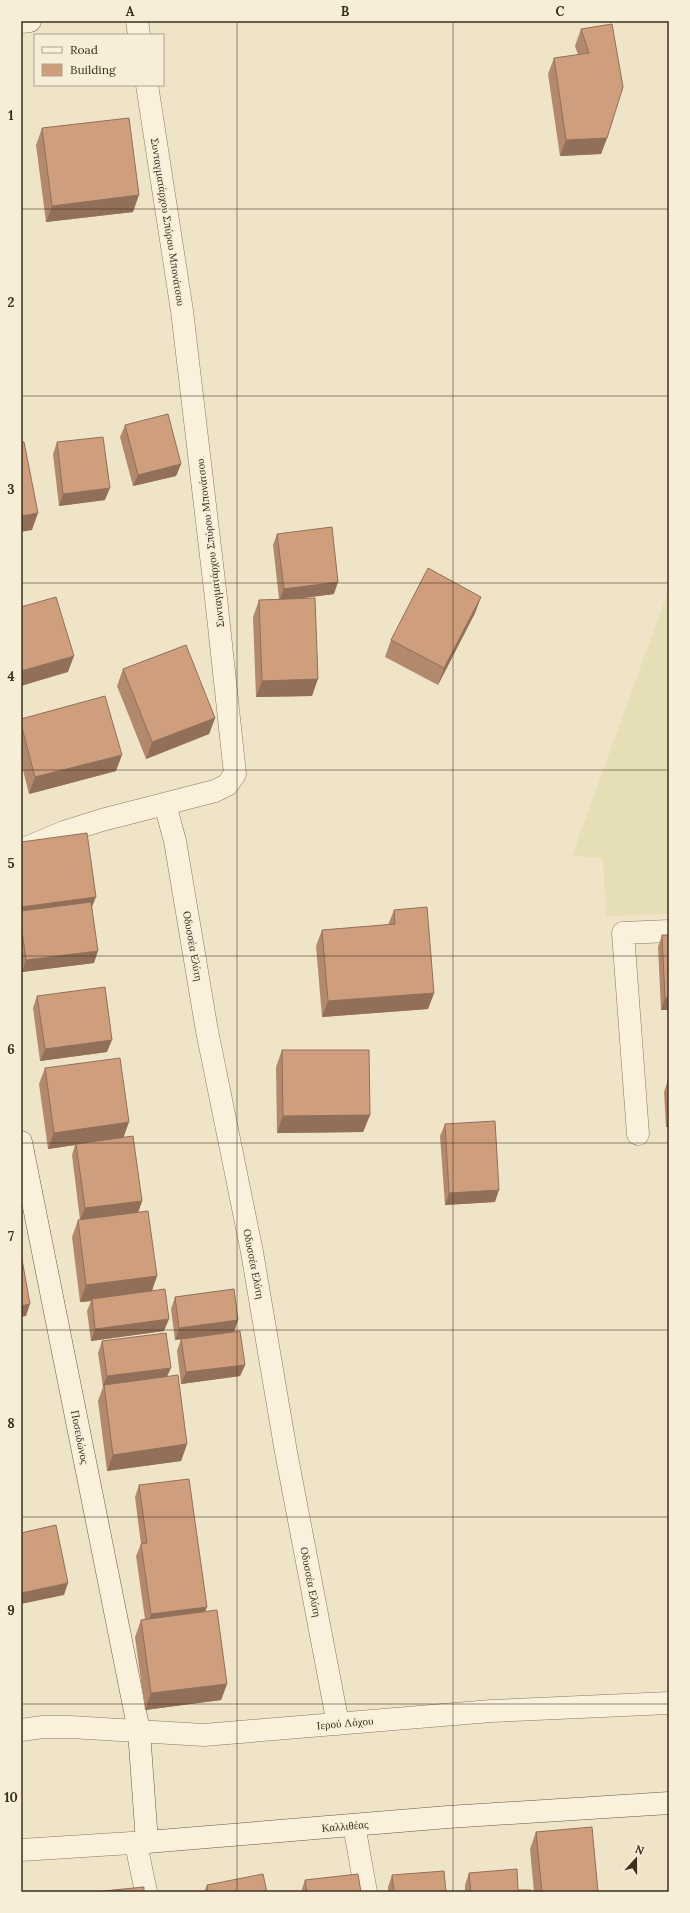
<svg xmlns="http://www.w3.org/2000/svg" width="690" height="1913" viewBox="0 0 690 1913" font-family="Lora,serif">
<style>
.farmland{fill:#e6deb5}
.lines{fill:none;stroke-linecap:round;stroke-linejoin:round}
.street-casing{stroke:#8d765c;stroke-width:23}
.secondary-casing{stroke:#6f573f;stroke-width:23}
.street{stroke:#faf1dc;stroke-width:22}
.secondary{stroke:#faf1dc;stroke-width:22}
.wall{fill:#b2896c}
.shaded-wall{fill:#916f58}
.building{fill:#cf9f7d;stroke:#916f58}
.grid{fill:none;stroke:#3d2e20;stroke-width:1;stroke-opacity:0.55}
.labels{text-anchor:middle;stroke-width:3;stroke-linejoin:round;paint-order:stroke}
.street-label{font-size:11px;fill:#3d2e20;stroke:#f7eed8}
.neatline{fill:none;stroke:#3d2e20;stroke-width:1.5}
.grid-label{font-size:13px;text-anchor:middle;font-weight:bold;fill:#3d2e20}
</style>
<rect width="100%" height="100%" fill="#f0e4c8"/>
<path class="farmland" d="M669 589V914L606 916 603 858 572 856Z"/>
<g class="lines">
<defs>
<path id="street" d="M137 21 139 35
M21 22 30 21
M165 804 175 841 207 1031 252 1252 286 1452 338 1724
M21 850 64 832 102 820 215 791 227 785 235 774 216 598 182 311 147 85
M638 1134 623 933 669 931
M21 1730 43 1727H70L204 1735 491 1711 669 1703
M354 1825 366 1892
M136 1844 146 1892
M21 1850 147 1842"/>
<path id="secondary" d="M21 1142 139 1731 147 1842 448 1817 669 1803"/>
</defs>
<use href="#street" class="street-casing"/>
<use href="#secondary" class="secondary-casing"/>
<use href="#street" class="street"/>
<use href="#secondary" class="secondary"/>
</g>
<path class="wall" d="M612 24 607 138 601 154 560 156 548 74 554 58 578 55 575 46 581 29Z
M42 128 133 212 46 222 36 145Z
M125 425 181 464 176 476 133 486 120 437Z
M57 442 105 500 59 506 53 454Z
M277 534 334 594 297 599 312 696 256 697 253 617 259 600 279 599 273 545Z
M481 597 475 613 438 685 385 657 391 640Z
M123 669 215 718 209 734 146 759 117 686Z
M21 719 116 771 29 794 21 762Z
M21 842 92 907 94 963 22 972 21 968Z
M394 910 434 993 428 1009 322 1017 316 946 322 930 388 925Z
M662 935H669V1010H661L658 947Z
M37 996 107 1052 40 1061 33 1008Z
M282 1050 370 1115 363 1132 277 1133 276 1067Z
M45 1068 123 1137 142 1201 138 1212 157 1276 152 1291 164 1331 91 1341 87 1311 91 1301 80 1302 72 1237 78 1220H80L72 1155 75 1145 48 1149 39 1084Z
M668 1080H669V1127H666L664 1092Z
M445 1124 495 1202 445 1205 440 1136Z
M175 1297 238 1320 234 1332 245 1365 240 1376 181 1384 177 1351 181 1339 175 1340 171 1309Z
M102 1341 167 1377 187 1444 181 1461 107 1471 98 1401 103 1387 98 1353Z
M139 1485 205 1612 227 1684 221 1700 145 1710 135 1637 141 1620 145 1619 136 1556 141 1544 135 1497Z
M536 1832 598 1892H534L530 1849Z
M469 1873 518 1890 531 1892H465V1885Z
M392 1875 446 1892H388V1887Z
M305 1880 361 1892H301Z
M207 1885 267 1892H204Z"/>
<path class="shaded-wall" d="M607 138 601 154 560 156 566 140Z
M139 195 133 212 46 222 52 206Z
M181 464 176 476 133 486 138 475Z
M110 488 105 500 59 506 63 494Z
M38 513 32 530 21 532V516Z
M338 582 334 594 279 601 284 589Z
M481 597 475 613 438 685 444 668Z
M74 656 68 672 21 686V671Z
M318 679 312 696 256 697 262 681Z
M215 718 209 734 146 759 152 742Z
M122 755 116 771 29 794 35 777Z
M96 897 89 914 21 923V907Z
M98 951 94 963 22 972 26 960Z
M434 993 428 1009 322 1017 328 1001Z
M665 998H669V1010H661Z
M112 1040 107 1052 40 1061 45 1049Z
M370 1115 363 1132 277 1133 283 1116Z
M669 1118V1127H666Z
M129 1122 123 1139 76 1144 75 1145 48 1149 54 1133Z
M499 1190 495 1202 445 1205 449 1193Z
M142 1201 138 1213 80 1220 85 1208Z
M157 1276 151 1293 92 1299 91 1301 80 1302 86 1285Z
M30 1304 26 1316 21 1317V1306Z
M169 1319 164 1331 91 1341 95 1329Z
M238 1320 234 1332 175 1340 179 1328Z
M245 1365 240 1376 181 1384 186 1372Z
M171 1368 166 1379 104 1385 102 1387 107 1376Z
M187 1444 181 1461 107 1471 113 1455Z
M68 1583 64 1595 21 1604V1593Z
M207 1607 202 1619 146 1626 151 1614Z
M227 1684 221 1700 145 1710 151 1693Z"/>
<path class="building" d="M612 24 623 87 607 138 566 140 554 58 589 53 581 29Z
M129 118 139 195 52 206 42 128Z
M168 414 181 464 138 475 125 425Z
M103 437 110 488 63 494 57 442Z
M21 442H24L38 513 21 516Z
M332 527 338 582 284 589 277 534Z
M428 568 481 597 444 668 391 640Z
M56 597 74 656 21 671V607Z
M315 598 318 679 262 681 259 600Z
M186 645 215 718 152 742 123 669Z
M105 696 122 755 35 777 21 724V719Z
M87 833 96 897 21 907V842Z
M91 902 98 951 26 960 21 924V911Z
M427 907 434 993 328 1001 322 930 395 924 394 910Z
M662 935H669V998H665Z
M105 987 112 1040 45 1049 37 996Z
M282 1050H369L370 1115 283 1116Z
M120 1058 129 1122 54 1133 45 1068Z
M668 1080H669V1097Z
M495 1121 499 1190 449 1193 445 1124Z
M133 1136 142 1201 85 1208 76 1144Z
M148 1211 157 1276 86 1285 78 1220Z
M21 1254 30 1304 21 1306Z
M165 1289 169 1319 95 1329 92 1299Z
M234 1289 238 1320 179 1328 175 1297Z
M240 1331 245 1365 186 1372 181 1339Z
M166 1333 171 1368 107 1376 102 1341Z
M178 1375 187 1444 113 1455 104 1385Z
M189 1479 207 1607 151 1614 141 1544 147 1543 139 1485Z
M56 1525 68 1583 21 1593V1533Z
M217 1610 227 1684 151 1693 141 1620Z
M592 1827 598 1892H542L536 1832Z
M517 1869 518 1890H531V1892H471L469 1873Z
M444 1871 446 1892H394L392 1875Z
M263 1874 267 1892H208L207 1885Z
M358 1874 361 1892H307L305 1880Z
M144 1887V1892H93Z"/>
<path class="grid" d="M237 21V1892M453 21V1892M21 209H669M21 396H669M21 583H669M21 770H669M21 956H669M21 1143H669M21 1330H669M21 1517H669M21 1704H669"/>
<g class="labels">
<g class="street-label">
<text transform="translate(168 222) rotate(81)" y="4">Συνταγματάρχου Σπύρου Μπονάτσου</text>
<text transform="translate(210 543) rotate(-97)" y="4">Συνταγματάρχου Σπύρου Μπονάτσου</text>
<text transform="translate(193 946) rotate(80)" y="4">Οδυσσέα Ελύτη</text>
<text transform="translate(254 1264) rotate(79)" y="4">Οδυσσέα Ελύτη</text>
<text transform="translate(80 1437) rotate(79)" y="4">Ποσειδώνος</text>
<text transform="translate(311 1582) rotate(79)" y="4">Οδυσσέα Ελύτη</text>
<text transform="translate(345 1723) rotate(-5)" y="4">Ιερού Λόχου</text>
<text transform="translate(345 1826) rotate(-5)" y="4">Καλλιθέας</text>
</g>
</g>
<rect width="690" height="1913" fill="none" stroke="#f7eed8" stroke-width="44"/>
<rect x="34" y="34" width="130" height="52" fill="#f7eed8" stroke="#ada18e"/>
<rect x="42" y="47" width="20" height="6" fill="#faf1dc" stroke="#ada18e"/>
<text x="70" y="54" font-size="12" fill="#3d2e20">Road</text>
<rect x="42" y="64" width="20" height="12" fill="#cf9f7d" stroke="#ada18e"/>
<text x="70" y="74" font-size="12" fill="#3d2e20">Building</text>
<g transform="translate(636 1859) rotate(21)" stroke="#f7eed8" stroke-width="3" paint-order="stroke">
<path d="M0-3L7 15L0 10L-7 15Z" fill="#3d2e20"/>
<text y="-6" font-size="11" font-weight="bold" text-anchor="middle" fill="#3d2e20">N</text>
</g>
<rect x="22" y="22" width="646" height="1869" class="neatline"/>
<g class="grid-label">
<text x="130" y="16">A</text>
<text x="345" y="16">B</text>
<text x="560" y="16">C</text>
<text x="11" y="120">1</text>
<text x="11" y="307">2</text>
<text x="11" y="494">3</text>
<text x="11" y="681">4</text>
<text x="11" y="868">5</text>
<text x="11" y="1054">6</text>
<text x="11" y="1241">7</text>
<text x="11" y="1428">8</text>
<text x="11" y="1615">9</text>
<text x="11" y="1802">10</text>
</g>
</svg>
